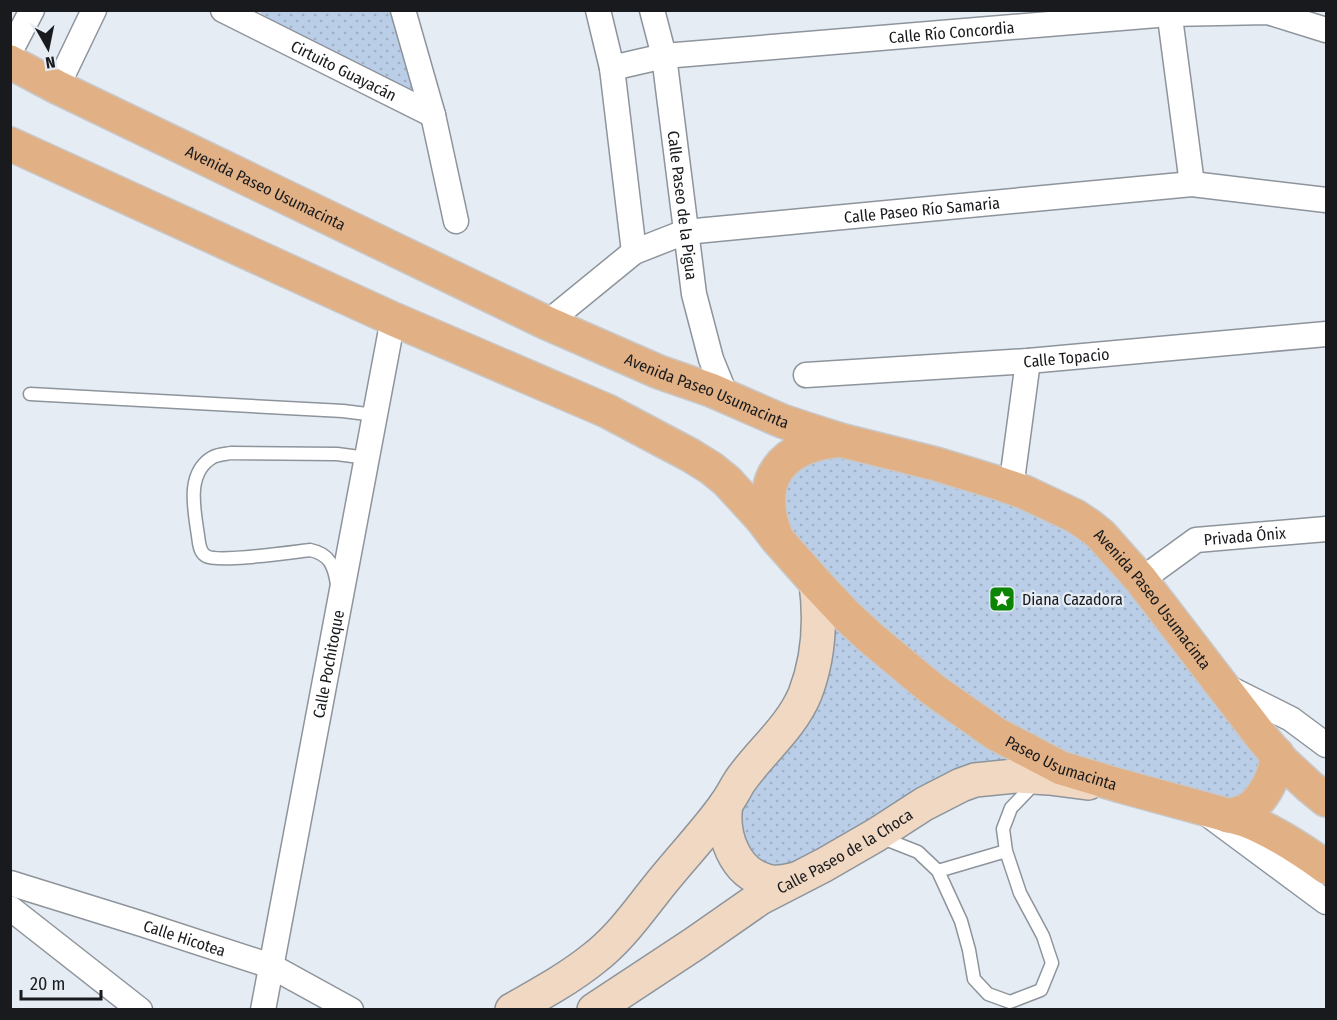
<svg xmlns="http://www.w3.org/2000/svg" width="1337" height="1020" viewBox="0 0 1337 1020" font-family="'Fira Sans Condensed',sans-serif">
<style>
.park{fill:url(#park-dots)}
.lines{fill:none;stroke-linecap:round;stroke-linejoin:round}
.lane-casing{stroke:#8e949b;stroke-width:15}
.street-casing{stroke:#8e949b;stroke-width:27}
.secondary-casing{stroke:#8e949b;stroke-width:36}
.primary-casing{stroke:#c8c8c9;stroke-width:36}
.lane{stroke:#fff;stroke-width:12}
.street{stroke:#fff;stroke-width:24}
.secondary{stroke:#f1d8c2;stroke-width:33}
.primary{stroke:#e2b085;stroke-width:33}
.labels{text-anchor:middle;stroke-width:4.5;stroke-linejoin:round;paint-order:stroke}
.street-label{font-size:16px;fill:#181a1d;stroke:#e5ecf4}
.poi-label{font-size:16px;fill:#181a1d;stroke:#e5ecf4;text-anchor:start}
</style>
<defs>
<pattern id="park-dots" width="8" height="8" patternUnits="userSpaceOnUse" patternTransform="scale(1.5)"><rect width="8" height="8" fill="#bacee7"/><path d="M2 2h.1M6 6h.1" fill="none" stroke="#9fb0c6" stroke-width="1.8" stroke-linecap="round"/></pattern>
</defs>
<rect width="100%" height="100%" fill="#e5ecf4"/>
<path class="park" d="M262 11H403L433 115 255 26Z
M813 445 1052 504 1277 754 1250 809 1015 776 876 835 758 877 726 804 818 642 769 497Z"/>
<g class="lines">
<defs>
<path id="lane" d="M30 394 343 411 375 415
M337 584C334 566 330 554 310 550 293 552 218 563 206 556 201 553 200 548 199 543 196 516 183 474 213 457 219 454 226 454 231 453L337 454 367 458
M880 837 918 852 938 871 961 921 969 950 974 979 988 994 1010 1002 1041 990 1052 963 1043 936 1020 893 1006 851 1003 829 1011 808 1035 783
M938 871 1006 851"/>
<g id="street">
<path id="s1" d="M223 10 433 115"/>
<path d="M403 10 433 115 456 221"/>
<path d="M598 10 612 68 634 252"/>
<path id="s2" d="M652 10 664 56 694 294 711 359 726 396"/>
<path d="M1169 10 1192 184"/>
<path d="M10 52 32 10"/>
<path id="s3" d="M612 68 664 56 1169 14 1268 12 1326 30"/>
<path d="M57 87 94 10"/>
<path id="s4" d="M547 323 634 252 685 232 1192 184 1326 200"/>
<path id="s5" d="M806 375 1028 361 1326 334"/>
<path d="M1011 488 1028 361"/>
<path id="s6" d="M1141 580 1196 540 1326 529"/>
<path d="M1225 686 1291 719 1326 745"/>
<path d="M1210 816 1326 902"/>
<path id="s7" d="M10 883 142 924 271 966 351 1010"/>
<path d="M10 908 140 1010"/>
<path id="s8" d="M263 1010 393 319"/>
</g>
<g id="secondary">
<path d="M726 804C721 834 734 873 767 881 776 884 787 881 796 879"/>
<path d="M512 1010C540 994 568 979 593 959 618 940 635 916 654 892 677 862 704 835 726 804 731 797 735 789 740 781 760 752 791 728 805 694 819 658 821 621 816 583"/>
<path id="s9" d="M594 1010 694 944 760 898 824 865 876 835 924 804 961 785 975 780 1015 776 1049 778 1088 783"/>
</g>
<g id="primary">
<path id="s10" d="M10 62 57 87 547 323 659 372 711 390 782 421 806 429 840 440 936 464 995 482 1024 492 1075 516 1090 526 1101 535 1141 580 1260 735 1282 761 1310 787 1326 800"/>
<path id="s11" d="M10 144 393 319 607 411 690 455 711 468 727 481 761 518 777 539 816 583 847 616 871 638 932 689 996 734 1061 768 1121 786 1245 820C1274 831 1301 849 1326 867"/>
<path d="M776 536C754 478 782 446 840 440"/>
<path d="M1228 816C1235 814 1241 813 1247 810 1264 800 1277 773 1277 754"/>
</g>
</defs>
<use href="#lane" class="lane-casing"/>
<use href="#street" class="street-casing"/>
<use href="#secondary" class="secondary-casing"/>
<use href="#primary" class="primary-casing"/>
<use href="#lane" class="lane"/>
<use href="#street" class="street"/>
<use href="#secondary" class="secondary"/>
<use href="#primary" class="primary"/>
</g>
<defs>
<symbol id="sight-square" viewBox="-11 -11 22 22"><rect x="-9" y="-9" width="18" height="18" rx="4" fill="#0b8503" stroke="#e5ecf4"/><path d="M0-6L1.8-2.2L6-1.7L2.9 1.2L3.7 5.4L0 3.3L-3.7 5.4L-2.9 1.2L-6-1.7L-1.8-2.2Z" fill="#fff"/></symbol>
</defs>
<g fill-rule="evenodd">
<use href="#sight-square" x="987" y="584" width="30" height="30"/>
</g>
<g class="labels">
<g class="street-label">
<text dy="6" stroke="none"><textPath href="#s3" startOffset="342">Calle Río Concordia</textPath></text>
<text dy="6" stroke="none"><textPath href="#s1" startOffset="135">Cirtuito Guayacán</textPath></text>
<text dy="6" stroke="none"><textPath href="#s10" startOffset="285">Avenida Paseo Usumacinta</textPath></text>
<text dy="6" stroke="none"><textPath href="#s2" startOffset="198">Calle Paseo de la Pigua</textPath></text>
<text dy="6" stroke="none"><textPath href="#s4" startOffset="405">Calle Paseo Río Samaria</textPath></text>
<text dy="6" stroke="none"><textPath href="#s5" startOffset="261">Calle Topacio</textPath></text>
<text dy="6" stroke="none"><textPath href="#s10" startOffset="771">Avenida Paseo Usumacinta</textPath></text>
<text dy="6" stroke="none"><textPath href="#s6" startOffset="117">Privada Ónix</textPath></text>
<text dy="6" stroke="none"><textPath href="#s10" startOffset="1275">Avenida Paseo Usumacinta</textPath></text>
<text dy="6" stroke="none"><textPath href="#s8" startOffset="352">Calle Pochitoque</textPath></text>
<text dy="6" stroke="none"><textPath href="#s11" startOffset="1236">Paseo Usumacinta</textPath></text>
<text dy="6" stroke="none"><textPath href="#s9" startOffset="297">Calle Paseo de la Choca</textPath></text>
<text dy="6" stroke="none"><textPath href="#s7" startOffset="183">Calle Hicotea</textPath></text>
</g>
<g class="poi-label">
<text x="1022" y="605">Diana Cazadora</text>
</g>
</g>
<rect width="1337" height="1020" fill="none" stroke="#181a1d" stroke-width="24"/>
<g transform="translate(48 48) rotate(171)" stroke="#e5ecf4" stroke-width="4.5" paint-order="stroke">
<path d="M0-4.5L10 22L0 15L-10 22Z" fill="#181a1d"/>
<text y="-9" font-size="16" font-weight="bold" text-anchor="middle" fill="#181a1d">N</text>
</g>
<path d="M21 990v9h80v-9" fill="none" stroke="#181a1d" stroke-width="3"/>
<text x="30" y="990" font-size="18" fill="#181a1d" stroke="#e5ecf4" stroke-width="4.5" paint-order="stroke">20 m</text>
</svg>
